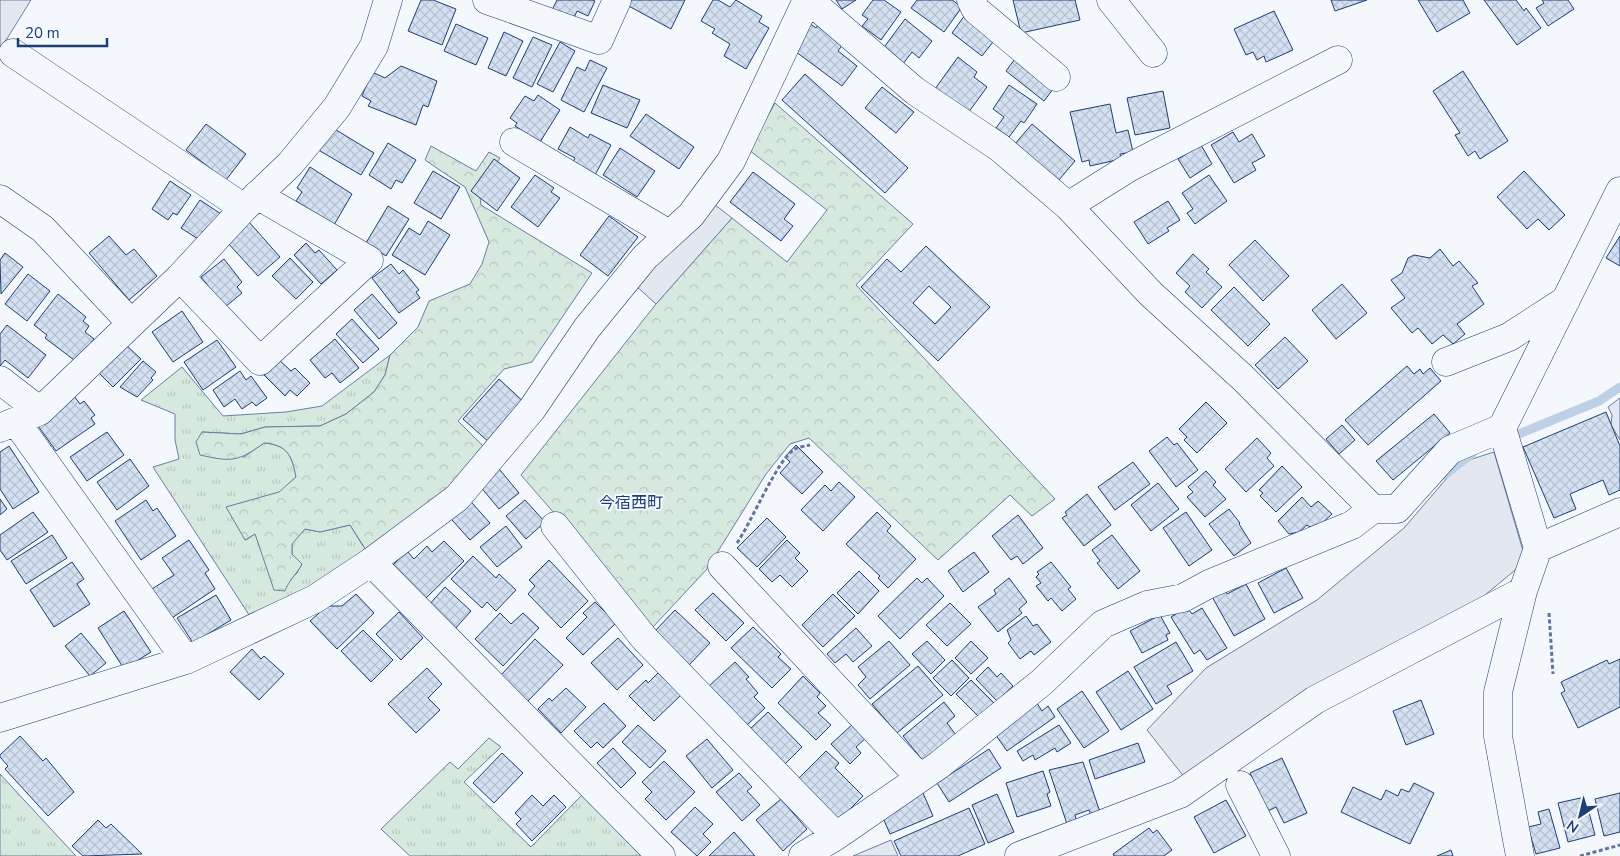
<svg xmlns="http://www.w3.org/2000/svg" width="1620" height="856" viewBox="0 0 1620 856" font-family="'Nunito Sans','Noto Sans JP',sans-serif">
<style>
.grass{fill:url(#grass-tufts);stroke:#687fa3}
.forest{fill:url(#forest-crowns);stroke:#687fa3}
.parking{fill:#e3e8f0;stroke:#687fa3}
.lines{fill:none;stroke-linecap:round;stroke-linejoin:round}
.stream{stroke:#bed0e5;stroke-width:9}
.building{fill:url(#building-cross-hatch);stroke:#1d3f73;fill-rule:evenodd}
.minor-casing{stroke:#1d3f73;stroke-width:29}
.path{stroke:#5e769c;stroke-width:3;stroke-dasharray:4 2.5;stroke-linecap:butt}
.minor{stroke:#f4f7fb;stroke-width:28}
.labels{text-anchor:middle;stroke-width:4;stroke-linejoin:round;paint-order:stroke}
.neighbourhood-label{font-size:16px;fill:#1d3f73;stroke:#f4f7fb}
</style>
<defs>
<pattern id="grass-tufts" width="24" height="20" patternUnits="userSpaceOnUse" patternTransform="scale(1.25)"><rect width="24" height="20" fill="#d7e8df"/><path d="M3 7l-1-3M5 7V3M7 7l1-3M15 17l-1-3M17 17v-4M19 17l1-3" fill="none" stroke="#b8c8c3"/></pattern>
<pattern id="forest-crowns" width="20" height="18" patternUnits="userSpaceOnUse" patternTransform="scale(1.25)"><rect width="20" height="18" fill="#d7e8df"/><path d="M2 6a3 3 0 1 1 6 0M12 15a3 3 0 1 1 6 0" fill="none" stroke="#b8c8c3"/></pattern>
<pattern id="building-cross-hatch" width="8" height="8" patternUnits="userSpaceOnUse" patternTransform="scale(1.25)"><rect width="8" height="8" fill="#d5e0f0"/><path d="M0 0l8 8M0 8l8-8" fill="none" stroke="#b6c1d1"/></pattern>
</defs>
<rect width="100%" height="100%" fill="#f4f7fb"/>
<path class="grass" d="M390 355 385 375 374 392 346 414 320 426 265 427 241 434 202 432 244 457 264 443C288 445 292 456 296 477L279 493 227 507 246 540 255 534 289 581 297 573 302 564 292 554V543L305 529 320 532 350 525 363 546 379 549 253 621 153 467 179 459 175 440V414L141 400 182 367 223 416 286 412 322 406Z
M489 738 501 747 464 782 531 847 583 794 647 856H410L381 829 450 762 458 769Z
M0 774 76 856H0Z"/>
<path class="forest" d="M775 103 913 224 856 285 1055 499 1032 516 1010 495 938 560 809 438 790 444 766 474 707 569 653 627 521 475 656 304 732 218 787 262 827 210 749 150Z
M431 146 476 171 489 152 500 158 479 190 481 205 592 273 532 362 504 369 458 421 487 450 452 494 366 550 350 525 320 532 305 529 292 544V554L302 564C297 574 289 580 285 591L274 590 255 534 245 540 226 507 279 492 296 477C292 456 288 445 264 443 238 462 231 462 200 455L196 442 202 432 241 434 265 427 320 426 346 414 374 392 385 375 390 355 418 327 429 301 470 284 482 264 489 242 465 187 425 160Z"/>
<path class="parking" d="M0 0H31L0 50Z
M710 201 732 218 656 304 635 285Z
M1620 398V440L1611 425 1612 415 1608 407Z
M1494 452 1526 561 1467 610 1185 778 1147 730 1206 668 1317 600 1404 528 1447 478 1469 460Z
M891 840 898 856H853Z"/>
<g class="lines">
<path class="stream" d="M1509 438 1599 401 1620 387
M1444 475 1472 454"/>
</g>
<path class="building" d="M421 0H433L456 9 442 45 408 31Z
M557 0H592L595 1 588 16 577 11 573 20 552 10Z
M627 0H685L671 29 625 4Z
M713 0H718L730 7 736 0 762 16 759 22 769 28 746 69 724 56 730 44 712 33 715 29 701 21Z
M836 0H856L842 9Z
M873 0H884L901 12 881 40 862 26 868 19 862 15Z
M917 0H952L962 7 944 32 911 8Z
M1013 0H1075L1080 20 1021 33Z
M1331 0H1367L1335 11Z
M1418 0H1463L1470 13 1437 32Z
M1484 0H1516L1524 11 1526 8 1541 28 1517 45Z
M1542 0H1568L1574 9 1548 26 1536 8 1544 3Z
M1274 11 1293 50 1266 62 1264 56 1257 60 1253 52 1246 55 1234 29Z
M965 15 996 38 982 56 952 33Z
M905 19 932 41 919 58 912 52 902 65 882 50Z
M806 21 816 28 818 25 843 44 838 51 857 66 842 86 788 46Z
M456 24 488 38 476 65 444 51Z
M504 32 523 41 506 76 488 68Z
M533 37 552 45 532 87 513 78Z
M560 42 575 51 553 92 537 84Z
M1017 56 1057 84 1044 101 1006 71Z
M958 57 977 72 974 77 987 87 968 113 935 89Z
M590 60 607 68 584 112 561 100 577 67 585 71Z
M401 66 437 81 428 107 423 105 416 125 368 106 371 101 362 96 372 72 385 78Z
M1463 71 1508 141 1480 159 1475 151 1468 156 1455 135 1460 133 1433 91Z
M805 74 908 168 885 193 782 100Z
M603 85 640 100 627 128 591 113Z
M1009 85 1037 104 1024 123 1021 121 1009 137 996 128 1004 117 993 109Z
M882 87 914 112 896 133 865 108Z
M1163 91 1170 128 1135 135 1127 98Z
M538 95 560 110 540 142 515 126 517 123 510 118 525 96 534 101Z
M1110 104 1116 133 1128 130 1133 152 1120 154 1121 159 1090 166 1089 160 1082 162 1070 112Z
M646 114 694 147 679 169 630 136Z
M206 124 246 154 226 180 186 150Z
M1032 124 1075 161 1058 181 1014 145Z
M328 125 374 153 361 175 315 148Z
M570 127 588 138 590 134 611 145 595 175 573 162 575 158 558 149Z
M1233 132 1239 142 1252 134 1265 156 1252 163 1256 170 1234 183 1211 145Z
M388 143 416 160 402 183 396 180 391 189 369 175Z
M1201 145 1212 164 1190 178 1178 159Z
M620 148 655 171 637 197 603 175Z
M494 159 520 178 497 211 471 191Z
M310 167 352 194 334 225 296 201 302 192 297 188Z
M433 171 460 187 441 219 414 203Z
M1524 171 1565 215 1549 230 1538 219 1527 229 1497 197Z
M753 172 795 204 784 219 793 226 781 241 730 202Z
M535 175 554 188 551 192 560 198 538 227 511 207Z
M1209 175 1227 201 1195 224 1187 213 1193 209 1182 193Z
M170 181 191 195 177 215 173 213 168 220 152 209Z
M200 200 221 214 207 234 203 231 198 239 181 228Z
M1168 201 1180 220 1167 228 1169 231 1148 244 1134 222Z
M388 206 409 219 386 256 366 243Z
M609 216 638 237 608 276 580 255Z
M428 221 450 235 425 275 392 255 409 228 420 235Z
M249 222 280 257 258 276 227 242Z
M109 236 126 255 134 249 157 276 129 300 89 253Z
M1620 236V266L1606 258Z
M1255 240 1289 276 1263 301 1229 265Z
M306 243 315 253 319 250 337 270 321 284 294 255Z
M926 246 990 307 938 361 861 287 887 259 901 272ZM929 286 951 307 935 324 913 303Z
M1440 249 1453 266 1459 261 1478 283 1472 286 1484 304 1457 324 1465 334 1453 344 1443 335 1432 344 1418 328 1412 333 1391 308 1405 298 1391 280 1402 273 1408 258 1414 255 1430 258Z
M5 253 23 267 1 294 0 260Z
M1193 254 1209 269 1206 272 1222 287 1202 308 1185 292 1190 286 1176 273Z
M290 258 313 282 296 299 272 276Z
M224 259 242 282 237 287 242 293 225 307 201 277Z
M391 264 399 274 403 270 419 290 416 292 420 298 399 313 372 278Z
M28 274 50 291 27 321 5 304Z
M1342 284 1367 313 1336 339 1312 310Z
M1234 287 1270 324 1248 346 1211 310Z
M58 294 86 317 83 321 89 326 85 332 94 339 91 343 93 345 78 363 45 338 47 335 34 325Z
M372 294 397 323 379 339 354 310Z
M182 311 203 342 173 362 152 332Z
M352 319 379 349 363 363 336 334Z
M7 325 46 355 28 378 5 360 0 366V334Z
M1285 337 1308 361 1278 389 1255 365Z
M335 339 359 368 340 383 332 373 325 378 310 360Z
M217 340 236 367 203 390 184 362Z
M124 343 141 359 113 387 97 371Z
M277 358 291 371 295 368 310 383 297 396 290 390 285 396 262 373Z
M143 361 156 372 151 378 153 380 137 397 120 387Z
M1407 366 1414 374 1420 369 1423 374 1430 368 1441 381 1368 445 1345 420Z
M240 371 246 380 251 376 267 398 256 406 252 402 242 409 235 399 224 407 213 390Z
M499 379 527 405 491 444 463 419Z
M74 396 80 404 84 401 95 415 91 418 95 424 56 451 36 423Z
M1206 402 1227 423 1197 453 1184 440 1187 437 1179 429Z
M1606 412 1620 446V490L1609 495 1603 480 1570 494 1576 509 1554 518 1523 447Z
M1434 414 1450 433 1393 480 1376 461Z
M1342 425 1355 440 1339 454 1326 439Z
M107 432 124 455 87 481 70 457Z
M1167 437 1174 445 1177 443 1198 470 1176 487 1149 451Z
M1257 438 1271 453 1267 458 1274 466 1246 492 1225 469Z
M796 445 823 472 802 494 780 473 790 462 785 457Z
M9 446 39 492 13 509 0 489V452Z
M130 459 149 486 117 510 97 482Z
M1133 462 1150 484 1115 510 1098 487Z
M495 464 519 493 499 509 475 480Z
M1282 466 1302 487 1276 512 1260 496 1263 493 1259 490Z
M1206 471 1216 482 1213 485 1226 499 1205 517 1187 497 1193 492 1188 487Z
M839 482 855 497 823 531 801 510 825 485 831 491Z
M1158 483 1179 509 1151 531 1131 505Z
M464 494 490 523 470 540 444 511Z
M1087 494 1111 525 1084 546 1062 518 1067 515 1065 512Z
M1302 497 1311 507 1318 501 1332 514 1321 524 1310 527 1307 525 1299 532 1289 534 1278 521Z
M0 499 7 509 0 515Z
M146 500 153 511 157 508 176 536 141 560 115 521Z
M525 500 545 522 526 539 506 516Z
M1229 509 1240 523 1239 524 1251 543 1234 556 1209 524Z
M33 512 48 532 7 560 0 550V535Z
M877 512 891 526 887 531 916 559 888 588 878 578 880 576 846 544Z
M1186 512 1212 550 1189 566 1163 528Z
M1018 515 1043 548 1023 564 1017 556 1011 560 992 536Z
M767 518 786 537 757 567 737 548Z
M506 526 522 547 497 567 480 547Z
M52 535 67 558 26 584 11 561Z
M1112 535 1140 571 1118 589 1097 563 1100 561 1092 550Z
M189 540 209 570 205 573 215 589 172 618 152 589 174 575 162 558Z
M787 540 800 553 795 558 808 571 792 587 780 575 772 582 759 569Z
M444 541 464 561 426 598 393 565 407 551 414 559 427 546 432 552Z
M974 552 989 572 963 592 948 571Z
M473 556 496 578 499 574 516 590 496 611 487 602 482 608 451 579Z
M549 560 588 601 561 628 528 594 535 586 529 580Z
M72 562 84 579 77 584 90 604 54 627 30 590Z
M1051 562 1071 587 1068 589 1076 599 1062 611 1051 598 1048 601 1036 586 1041 583 1036 577 1039 574 1037 572Z
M1286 568 1303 598 1274 613 1258 583Z
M859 571 879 591 858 614 837 593Z
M917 578 922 583 927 578 944 596 900 639 878 616Z
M1009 578 1027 602 1019 609 1022 613 998 632 978 607 996 594 994 590Z
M1246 584 1265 619 1234 636 1211 595 1224 589 1227 594Z
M445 587 471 611 454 630 428 606Z
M713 593 744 623 726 641 695 610Z
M356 594 374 613 337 649 310 621 327 606H342Z
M833 594 855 616 823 647 802 625Z
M216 595 231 620 193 643 177 618Z
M595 602 616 623 583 655 566 638 587 617 583 613Z
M950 603 971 624 947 646 926 625Z
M1187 607 1192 614 1202 608 1227 648 1207 660 1200 650 1194 654 1171 617Z
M675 610 710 643 689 665 654 632Z
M124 611 151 652 124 669 98 628Z
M399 612 423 638 401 660 376 634Z
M500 613 511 624 523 613 539 628 503 666 475 639Z
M1160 615 1170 633 1166 635 1168 640 1142 653 1130 631Z
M1026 616 1033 626 1037 624 1051 642 1034 655 1031 651 1020 659 1008 643 1011 640 1007 630Z
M753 627 781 654 778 657 791 669 772 688 731 648Z
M856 628 872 646 853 662 846 654 835 663 827 654Z
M363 630 393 660 371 682 341 651Z
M81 633 106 663 90 676 65 646Z
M618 638 643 665 617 690 591 663Z
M535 639 563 665 527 702 500 676Z
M889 641 910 665 870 699 858 685 866 677 858 667Z
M927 641 945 660 931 674 912 654Z
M971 641 988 658 971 674 955 658Z
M1176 642 1193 671 1167 686 1172 694 1156 704 1134 667Z
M252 649 261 659 264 656 284 674 259 700 230 672Z
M1620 659V707L1578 728 1561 693 1565 691 1561 682 1607 660 1609 664Z
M952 660 969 678 951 696 933 678Z
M735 662 749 677 746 679 758 693 754 697 765 708 745 727 708 687Z
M918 666 943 695 897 733 872 704Z
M988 667 997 677 1001 673 1013 686 997 701 976 679Z
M427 668 442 684 428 698 440 710 416 733 388 704Z
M1128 671 1153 709 1121 730 1096 692Z
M658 673 681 695 654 721 629 696 646 680 648 683Z
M803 676 820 693 817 697 826 706 818 713 831 725 816 740 778 703Z
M971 680 994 703 979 717 956 694Z
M566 688 586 707 561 733 538 709 549 698 552 701Z
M1082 691 1109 731 1084 748 1057 709Z
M1035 700 1042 711 1048 706 1055 717 1007 751 995 734Z
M1421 700 1434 734 1406 745 1393 711Z
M944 702 955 716 947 723 956 735 924 762 903 736Z
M604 703 626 726 603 748 597 742 591 748 574 731Z
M768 712 802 747 783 766 749 730Z
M854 723 867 737 856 747 861 753 850 764 831 744Z
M638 725 666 751 650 768 622 742Z
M1059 725 1071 743 1057 752 1055 748 1035 760 1033 755 1023 761 1017 751Z
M20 736 43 761 46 758 74 792 48 816 5 769 8 766 0 757V755Z
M707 739 733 770 712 788 686 756Z
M1138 743 1145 762 1095 779 1089 760Z
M613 748 636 773 621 788 597 763Z
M989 749 1001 768 949 802 937 783Z
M826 751 839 763 835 768 863 796 838 821 797 780Z
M502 753 523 773 494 803 473 783Z
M1282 758 1307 813 1284 823 1276 807 1268 811 1250 773Z
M664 761 695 792 666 820 645 799 652 792 642 782Z
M1083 762 1101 815 1092 818 1089 810 1075 815 1077 824 1068 827 1049 770Z
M1043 771 1050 792 1047 794 1051 806 1017 817 1006 783Z
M739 773 752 787 747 791 760 805 742 821 716 792Z
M1414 783 1434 793 1410 844 1341 812 1353 787 1381 800 1386 790 1398 796 1401 789 1409 792Z
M923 793 933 816 890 834 880 811Z
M1620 793V832L1604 836 1595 799Z
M997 794 1014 832 988 843 972 805Z
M532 795 543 806 554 795 566 807 532 841 516 824 521 819 515 813Z
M1585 797 1595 835 1568 842 1558 803Z
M781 799 807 829 783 851 756 820Z
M1226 800 1246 836 1214 853 1194 817Z
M695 807 713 824 703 834 711 842 697 856 671 832Z
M969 808 985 844 958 856H901L894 841Z
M1549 809 1560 848 1536 854 1528 827 1541 824 1538 812Z
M98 820 106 828 111 824 142 854 83 856 72 846Z
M1149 828 1153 833 1157 830 1172 850 1164 856H1114L1113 854Z
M734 832 755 856H709Z
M1451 850 1453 856H1437Z"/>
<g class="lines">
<defs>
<path id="minor" d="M487 0 599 40 617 0
M809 0 915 91 1000 148 1068 206 1151 294 1243 378 1373 509H1397L1450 450 1502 428
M971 0 976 10 1056 77
M1111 0 1153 53
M13 53 244 208
M514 142 669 234
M0 199 43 229 131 323
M1068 206 1130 167 1338 60
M180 277 260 361 369 260 257 195
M1446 362 1509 337 1566 300
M0 380 40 411
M17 423 186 660
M0 428 40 411 180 277 244 208 290 164 337 107 374 46 388 0
M555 526 644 638 836 836
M1538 548 1620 512
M371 562 661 856
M722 566 920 778
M0 718 186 660 315 599 371 562 457 498 532 409 587 328 645 257 691 215 731 161 807 0
M1240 785 1276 856
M803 856 836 836 939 765 1042 682 1103 624 1147 605 1183 598 1209 584 1352 525 1373 509
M1019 856 1180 794 1315 700 1523 591
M1520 856 1498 736V692L1523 591 1538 548 1502 428 1620 191"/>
</defs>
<use href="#minor" class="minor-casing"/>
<path class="path" d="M737 543C750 525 779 456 795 449 799 447 805 446 810 445
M1549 613 1553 674
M1580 856 1620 845"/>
<use href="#minor" class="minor"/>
</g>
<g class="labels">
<g class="neighbourhood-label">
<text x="631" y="508">今宿西町</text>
</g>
</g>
<g transform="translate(1580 816) rotate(215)" stroke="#f4f7fb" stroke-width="4" paint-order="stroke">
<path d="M0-4L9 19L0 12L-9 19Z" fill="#1d3f73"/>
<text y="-8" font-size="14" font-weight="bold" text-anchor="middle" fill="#1d3f73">N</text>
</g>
<path d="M18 38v8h89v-8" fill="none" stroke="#1d3f73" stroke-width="2.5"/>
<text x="25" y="38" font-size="15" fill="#1d3f73" stroke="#f4f7fb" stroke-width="4" paint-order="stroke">20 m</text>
</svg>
